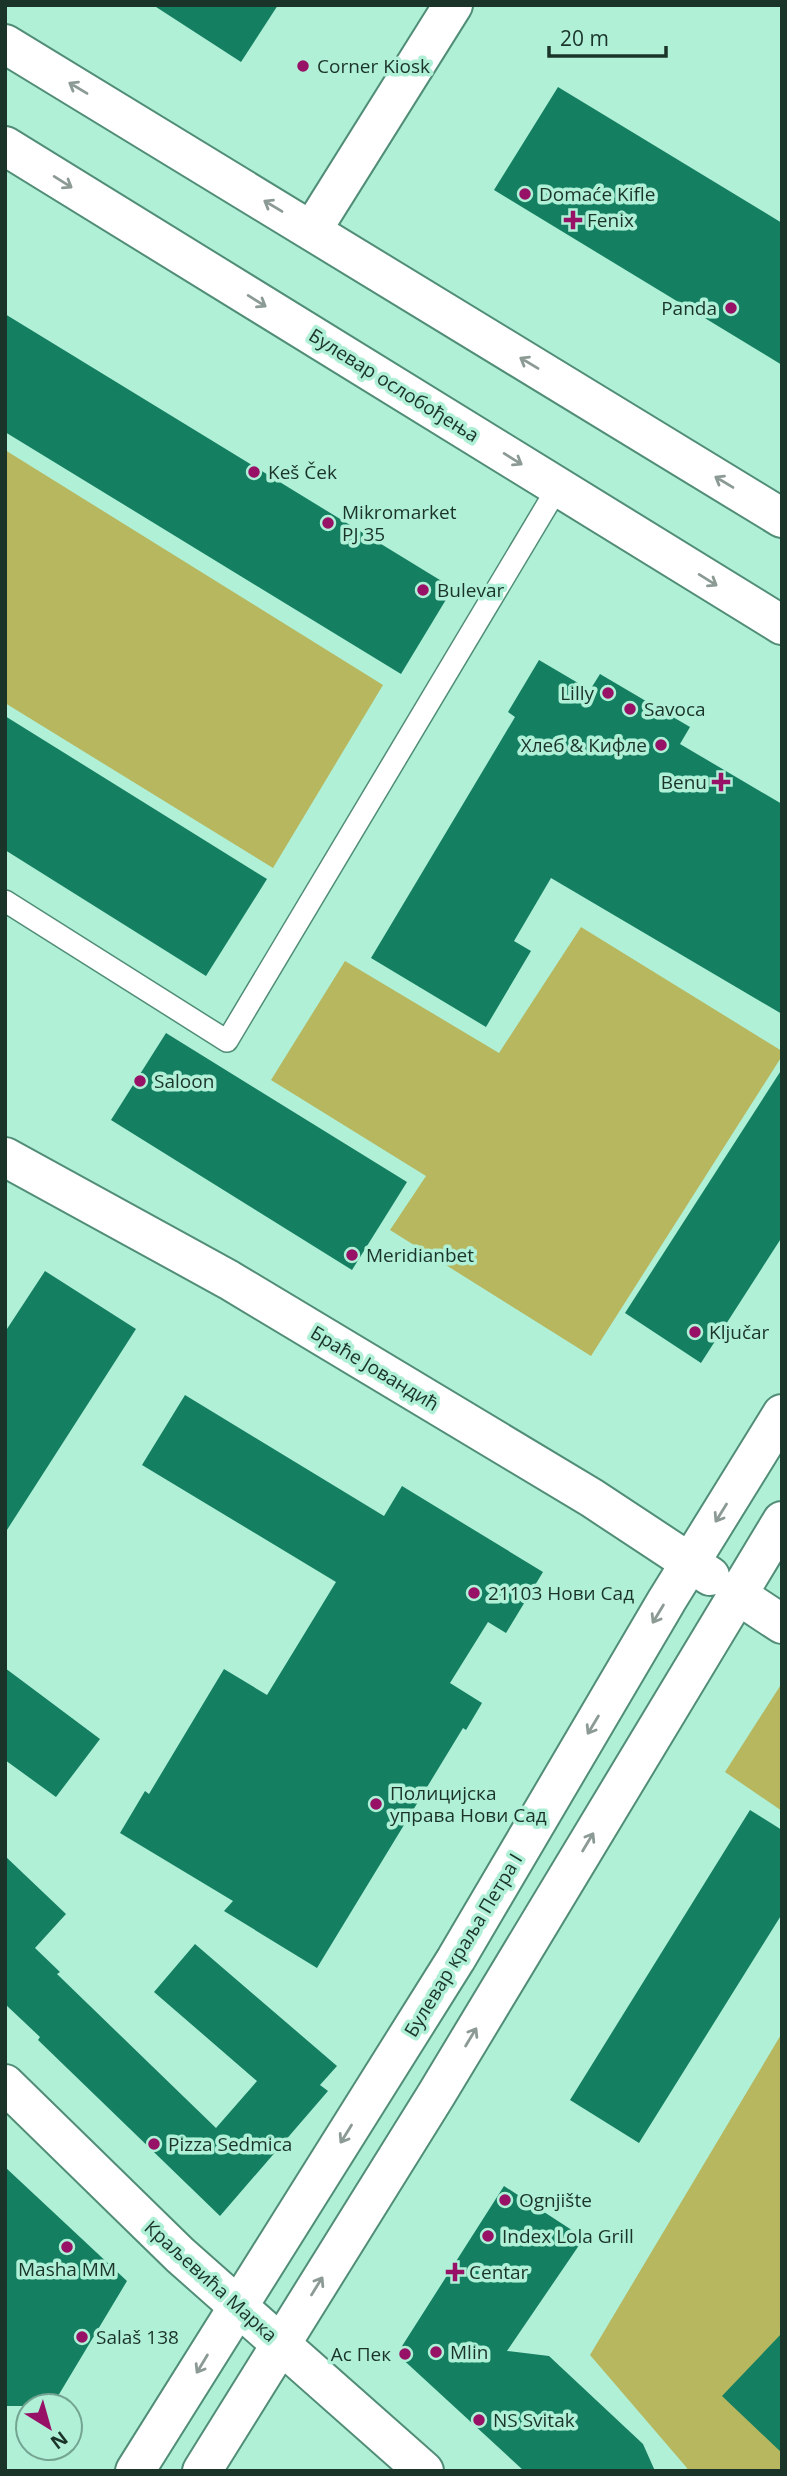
<svg xmlns="http://www.w3.org/2000/svg" width="787" height="2476" viewBox="0 0 787 2476" font-family="'Open Sans',sans-serif">
<style>
.green{fill:#b7b75f}
.building{fill:#157f62}
.lines{fill:none;stroke-linecap:round;stroke-linejoin:round}
.service-casing{stroke:#518d77;stroke-width:24}
.minor-casing{stroke:#518d77;stroke-width:42}
.tertiary-casing{stroke:#518d77;stroke-width:42}
.secondary-casing{stroke:#518d77;stroke-width:42}
.service{stroke:#fff;stroke-width:21}
.minor{stroke:#fff;stroke-width:38}
.tertiary{stroke:#fff;stroke-width:38}
.secondary{stroke:#fff;stroke-width:38}
.oneway{stroke:#8c9a94}
.poi-dot{fill:#971166;stroke:#b0f0d7;stroke-width:2.5}
.labels{text-anchor:middle;stroke-width:7;stroke-linejoin:round;paint-order:stroke}
.poi-label{font-size:19px;fill:#1a342a;stroke:#b0f0d7;text-anchor:start}
.street-label{font-size:19px;fill:#1a342a;stroke:#b0f0d7}
</style>
<rect width="100%" height="100%" fill="#b0f0d7"/>
<path class="green" d="M5 450 383 685 273 868 5 703Z
M581 927 782 1051V1056L591 1356 390 1230 426 1176 271 1080 345 961 499 1053Z
M782 1683V1811L725 1772Z
M782 2033V2471H686L687 2468 590 2355Z"/>
<path class="building" d="M153 5H278L241 62Z
M558 87 782 223V365L494 190Z
M5 314 453 588 401 674 5 432Z
M539 660 590 690 600 674 690 727 680 744 782 804V1014L551 878 514 941 531 951 486 1027 371 958 515 717 508 712Z
M5 716 267 879 206 976 5 850Z
M166 1033 407 1182 352 1270 111 1120Z
M782 1069V1237L701 1363 625 1313Z
M45 1271 136 1329 5 1533V1332Z
M185 1395 384 1516 402 1486 543 1572 506 1633 488 1622 450 1683 482 1703 466 1730 463 1728 317 1968 224 1911 233 1901 120 1833 145 1791 149 1794 224 1669 267 1695 336 1582 142 1465Z
M5 1668 100 1739 56 1797 5 1760Z
M750 1810 782 1830V1914L639 2143 570 2100Z
M5 1856 66 1914 35 1948 60 1972 57 1974 216 2128 257 2081 154 1992 195 1944 337 2066 320 2085 328 2091 220 2216 38 2040 40 2037 5 2004Z
M5 2167 127 2281 52 2406H5Z
M504 2186 584 2238 507 2351 549 2356 643 2444 655 2471H524L397 2354Z
M782 2333V2453L722 2396Z"/>
<g class="lines">
<defs>
<path id="service" d="M5 901 227 1041 558 487"/>
<path id="minor" d="M312 230 453 5
M735 1593 782 1624
M5 2084 180 2255 424 2471"/>
<path id="tertiary" d="M5 1157 229 1280 592 1498 710 1576
M135 2471 456 1959 667 1600 782 1414
M202 2471 436 2095 782 1521"/>
<path id="secondary" d="M5 44 782 518
M5 146 782 625"/>
</defs>
<use href="#service" class="service-casing"/>
<use href="#minor" class="minor-casing"/>
<use href="#tertiary" class="tertiary-casing"/>
<use href="#secondary" class="secondary-casing"/>
<use href="#service" class="service"/>
<use href="#minor" class="minor"/>
<use href="#tertiary" class="tertiary"/>
<use href="#secondary" class="secondary"/>
</g>
<defs><path id="oneway-shaft" d="M-6 0H5M1.5-3L5.5 0L1.5 3" fill="none" stroke-width="1.6" stroke-linecap="round" stroke-linejoin="round" transform="scale(1.75)"/></defs>
<g class="oneway">
<use href="#oneway-shaft" transform="translate(78 88) rotate(-149)"/>
<use href="#oneway-shaft" transform="translate(63 182) rotate(32)"/>
<use href="#oneway-shaft" transform="translate(273 206) rotate(-149)"/>
<use href="#oneway-shaft" transform="translate(257 301) rotate(32)"/>
<use href="#oneway-shaft" transform="translate(529 363) rotate(-149)"/>
<use href="#oneway-shaft" transform="translate(513 459) rotate(32)"/>
<use href="#oneway-shaft" transform="translate(724 482) rotate(-149)"/>
<use href="#oneway-shaft" transform="translate(708 580) rotate(32)"/>
<use href="#oneway-shaft" transform="translate(721 1513) rotate(122)"/>
<use href="#oneway-shaft" transform="translate(658 1614) rotate(121)"/>
<use href="#oneway-shaft" transform="translate(593 1725) rotate(121)"/>
<use href="#oneway-shaft" transform="translate(588 1842) rotate(-59)"/>
<use href="#oneway-shaft" transform="translate(471 2037) rotate(-59)"/>
<use href="#oneway-shaft" transform="translate(346 2134) rotate(122)"/>
<use href="#oneway-shaft" transform="translate(317 2286) rotate(-58)"/>
<use href="#oneway-shaft" transform="translate(202 2364) rotate(121)"/>
</g>
<g class="poi-dot">
<circle cx="303" cy="66" r="7"/>
<circle cx="525" cy="194" r="7"/>
<path d="M569.5 209.5h7v7h7v7h-7v7h-7v-7h-7v-7h7z"/>
<circle cx="731" cy="308" r="7"/>
<circle cx="254" cy="472" r="7"/>
<circle cx="328" cy="523" r="7"/>
<circle cx="423" cy="590" r="7"/>
<circle cx="608" cy="693" r="7"/>
<circle cx="630" cy="709" r="7"/>
<circle cx="661" cy="745" r="7"/>
<path d="M717.5 771.5h7v7h7v7h-7v7h-7v-7h-7v-7h7z"/>
<circle cx="140" cy="1081" r="7"/>
<circle cx="352" cy="1255" r="7"/>
<circle cx="695" cy="1332" r="7"/>
<circle cx="474" cy="1593" r="7"/>
<circle cx="376" cy="1804" r="7"/>
<circle cx="154" cy="2144" r="7"/>
<circle cx="505" cy="2200" r="7"/>
<circle cx="488" cy="2236" r="7"/>
<circle cx="67" cy="2247" r="7"/>
<path d="M451.5 2261.5h7v7h7v7h-7v7h-7v-7h-7v-7h7z"/>
<circle cx="82" cy="2337" r="7"/>
<circle cx="436" cy="2352" r="7"/>
<circle cx="405" cy="2354" r="7"/>
<circle cx="479" cy="2420" r="7"/>
</g>
<g class="labels">
<g class="poi-label">
<text x="317" y="73">Corner Kiosk</text>
<text x="539" y="201">Domaće Kifle</text>
<text x="587" y="227">Fenix</text>
<text x="717" y="315" text-anchor="end">Panda</text>
<text x="268" y="479">Keš Ček</text>
<text x="342" y="519">Mikromarket<tspan x="342" dy="22">PJ 35</tspan></text>
<text x="437" y="597">Bulevar</text>
<text x="594" y="700" text-anchor="end">Lilly</text>
<text x="644" y="716">Savoca</text>
<text x="647" y="752" text-anchor="end">Хлеб &amp; Кифле</text>
<text x="707" y="789" text-anchor="end">Benu</text>
<text x="154" y="1088">Saloon</text>
<text x="366" y="1262">Meridianbet</text>
<text x="709" y="1339">Ključar</text>
<text x="488" y="1600">21103 Нови Сад</text>
<text x="390" y="1800">Полицијска<tspan x="390" dy="22">управа Нови Сад</tspan></text>
<text x="168" y="2151">Pizza Sedmica</text>
<text x="519" y="2207">Ognjište</text>
<text x="502" y="2243">Index Lola Grill</text>
<text x="67" y="2276" text-anchor="middle">Masha MM</text>
<text x="469" y="2279">Centar</text>
<text x="96" y="2344">Salaš 138</text>
<text x="450" y="2359">Mlin</text>
<text x="391" y="2361" text-anchor="end">Ас Пек</text>
<text x="493" y="2427">NS Svitak</text>
</g>
<g class="street-label">
<text transform="translate(394 385) rotate(32)" y="7">Булевар ослобођења</text>
<text transform="translate(375 1368) rotate(31)" y="7">Браће Јовандић</text>
<text transform="translate(463 1945) rotate(-59)" y="7">Булевар краља Петра I</text>
<text transform="translate(211 2281) rotate(42)" y="7">Краљевића Марка</text>
</g>
</g>
<rect width="787" height="2476" fill="none" stroke="#1a342a" stroke-width="14"/>
<g transform="translate(49 2427) rotate(143)"><circle r="33" fill="#b0f0d7" stroke="#74a592" stroke-width="2"/>
<path d="M0-5L12 26L0 18L-12 26Z" fill="#971166"/>
<text y="-10" font-size="19" font-weight="bold" text-anchor="middle" fill="#1a342a">N</text>
</g>
<path d="M549 46v10h117v-10" fill="none" stroke="#1a342a" stroke-width="3.5"/>
<text x="560" y="46" font-size="21" fill="#1a342a" stroke="#b0f0d7" stroke-width="5" paint-order="stroke">20 m</text>
</svg>
